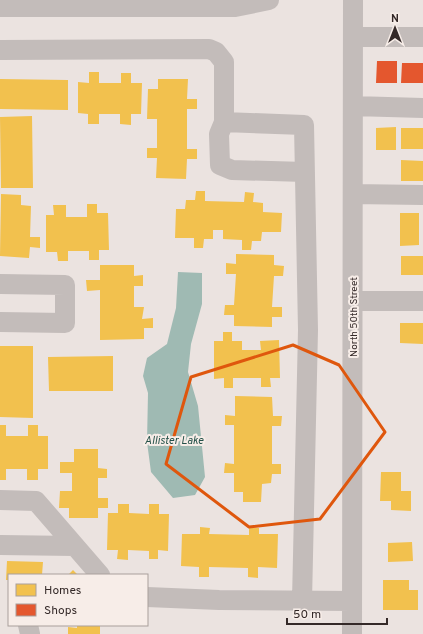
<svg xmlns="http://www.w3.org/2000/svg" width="423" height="634" viewBox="0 0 423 634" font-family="Overpass,sans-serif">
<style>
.water{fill:#9fbab3}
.homes{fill:#f2c14e}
.shops{fill:#e4572e}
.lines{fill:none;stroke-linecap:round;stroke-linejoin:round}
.minor{stroke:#c3bcba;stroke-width:20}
.marked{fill:none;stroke:#df570d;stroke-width:3;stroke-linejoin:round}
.labels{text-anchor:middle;stroke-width:4;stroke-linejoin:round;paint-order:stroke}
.street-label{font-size:10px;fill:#342928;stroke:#f7ede8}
.water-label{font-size:11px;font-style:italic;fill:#235048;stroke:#f7ede8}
</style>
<rect width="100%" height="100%" fill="#ebe3e0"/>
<path class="water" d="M178 272 202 273V304L191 344 188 372 198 406 205 477 195 495 173 498 151 472 147 442 148 393 143 376 147 358 167 344 176 308Z"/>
<path class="homes" d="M89 72H99V83H121V73H131V83H142L141 114H131V125L120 124V114H99V124H88V114L78 113V82L89 83Z
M0 79 68 80V110L0 109Z
M158 79H188L187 99H197V109H187V149H197V159H187L186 179 156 178 157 158H147V148H157V119H147L148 89H158Z
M32 116 33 188H1L0 117Z
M396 127V150H376V128Z
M401 128H423V149H401Z
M401 160 423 161V181H401Z
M196 191H205V201L244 202 245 192 254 193 253 202 263 203V212L282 213 281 232H262L261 241H252L251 250H242V240L223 239V230H213V239H204L203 248H194V238H175L176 209H185L186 200H195Z
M1 194 21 195V205L31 206 30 237H40V248L30 247 29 258 0 256Z
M87 204H97V213H108L109 250H99V260H89V251H68V261H58L57 252H46V215H54L53 205H66V217H87Z
M400 213H419V245L400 246Z
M236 254 274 255V265L284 266 283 276H274L272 307H282V317H272V327L234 326V315H224L225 305H234L236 274H226V263L236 264Z
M401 256H423V275H401Z
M100 265H134V276L143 275V286H134V307H144L142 319 153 318V328H144V339L100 340V290L87 291 86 280H100Z
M400 323H423V344L400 343Z
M223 332H232V341H242V350H261L260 341 279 340 280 378H270L271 387H261V378H233V388H224V378L214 379V341H223Z
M0 346H33V418L0 417Z
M113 356V391H49L48 357Z
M235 396 272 397 273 416H282L281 426H272V464H281V474H272L271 483 262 484 261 502H243V492H234V473H224L225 463 234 464V425H225V415L235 416Z
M0 425H6V436H28V425H38V436H48V469H38V480H27V469H6V480H0Z
M74 449H98V468L107 469V478H98V498H108V508H98V518H69V508H59L60 491H72V473H60V462H74Z
M381 472H401V491H411V511L391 510V501H380Z
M118 504H129V513L149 514V504H159V514H169L168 551 158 550V559H149V551L128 550V560L117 559 118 550H107L108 513H118Z
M200 527 210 528 209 534 249 535V528H259V534H278L277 568 258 567V578L248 577V568L209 567V577H199V567L181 566 182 534H200Z
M412 542 413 561 388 562V543Z
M7 561 43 562 42 575H9V580H6Z
M73 570 78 575H68Z
M383 580H409V590H418V610H383Z
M77 625H100V634H68V627L77 628Z"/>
<path class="shops" d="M377 61H397V83H376Z
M402 63H423V83H401Z"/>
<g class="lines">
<path class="minor" d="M0 7H235L269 0
M353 37H423
M0 50 209 49 216 52 224 62V122L304 125 308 330 302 601
M353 106 423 108
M224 122 219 134 220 165 232 170 305 172
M353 194 423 195
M0 284 65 285V323L0 322
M353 301H423
M0 500 36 501 100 575
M0 545 75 546
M147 597 219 600 352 601
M28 625 30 634
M352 634 353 0"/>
</g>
<path class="marked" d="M293 345 339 365 385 432 320 519 249 527 166 464 191 377Z"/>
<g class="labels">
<g class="street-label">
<text transform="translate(353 317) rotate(-90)" y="4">North 50th Street</text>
</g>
<g class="water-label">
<text x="174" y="444">Allister Lake</text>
</g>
</g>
<rect x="8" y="574" width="140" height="52" fill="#f7ede8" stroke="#a99f9b"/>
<rect x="16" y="584" width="20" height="12" fill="#f2c14e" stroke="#a99f9b"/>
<text x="44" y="594" font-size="12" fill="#342928">Homes</text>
<rect x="16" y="604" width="20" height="12" fill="#e4572e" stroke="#a99f9b"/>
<text x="44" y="614" font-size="12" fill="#342928">Shops</text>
<g transform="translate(395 28)" stroke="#f7ede8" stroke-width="3" paint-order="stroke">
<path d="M0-3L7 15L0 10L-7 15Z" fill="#342928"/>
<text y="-6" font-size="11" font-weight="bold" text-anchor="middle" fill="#342928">N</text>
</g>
<path d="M287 618v6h100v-6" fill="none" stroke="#342928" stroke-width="2"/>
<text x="293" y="618" font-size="12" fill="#342928" stroke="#f7ede8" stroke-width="3" paint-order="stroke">50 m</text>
</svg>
